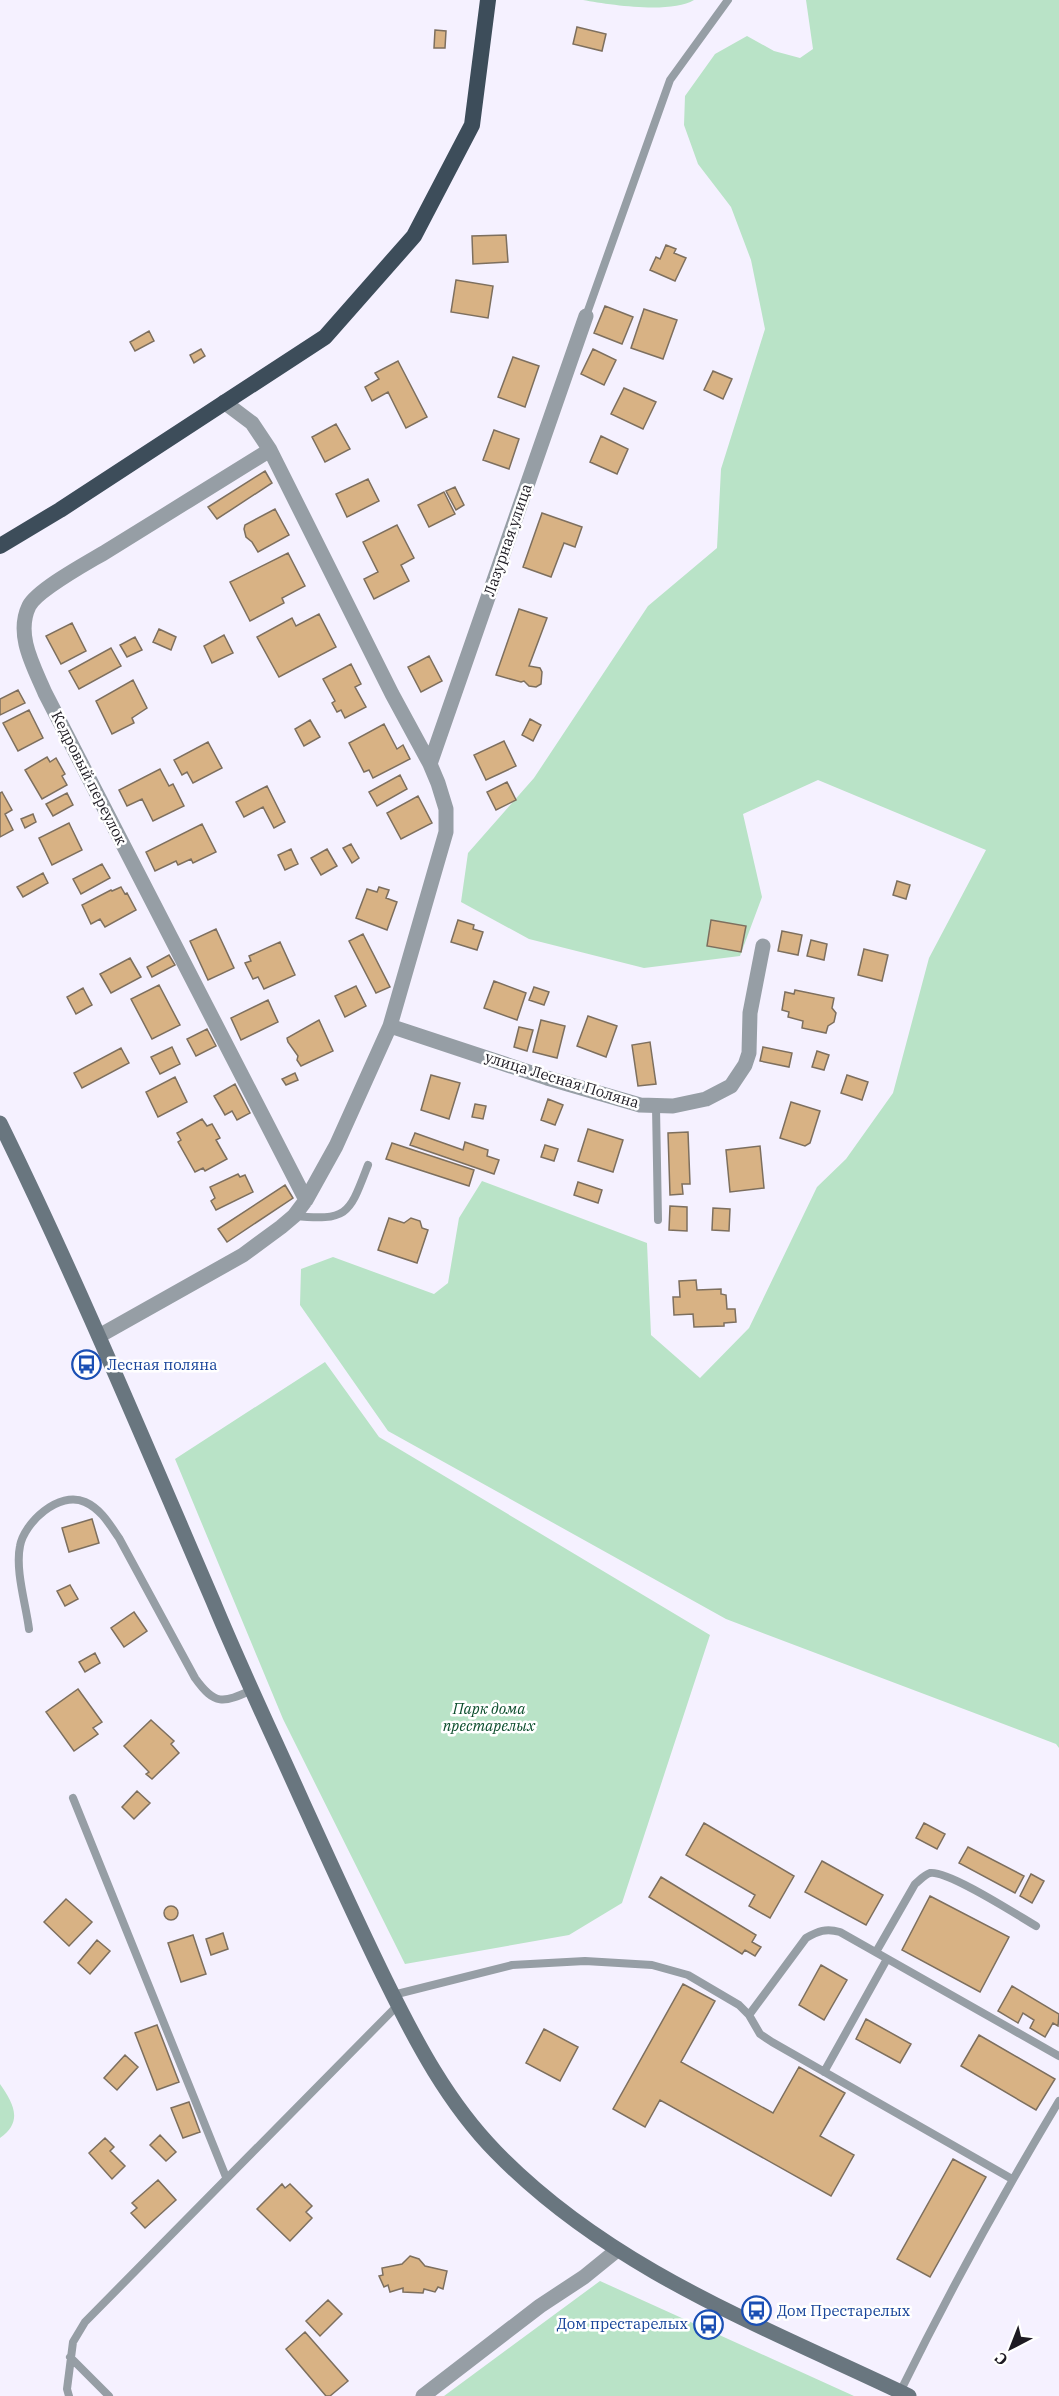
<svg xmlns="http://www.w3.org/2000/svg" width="1059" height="2396" viewBox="0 0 1059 2396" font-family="'IBM Plex Serif',serif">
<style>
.green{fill:#b9e3c7}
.building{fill:#d8b284;stroke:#7d6f5e;stroke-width:1.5}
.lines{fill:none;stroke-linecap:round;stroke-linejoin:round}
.service{stroke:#969ea5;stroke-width:8}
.minor{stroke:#969ea5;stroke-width:15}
.secondary{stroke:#69767f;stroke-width:15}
.trunk{stroke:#3d4d5a;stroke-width:16}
.labels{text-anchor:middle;stroke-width:5;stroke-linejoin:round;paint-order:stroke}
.street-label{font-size:15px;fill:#1d1a22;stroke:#fff}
.transit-label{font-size:15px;fill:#164399;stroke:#fff;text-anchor:start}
.park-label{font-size:15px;font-style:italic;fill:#0b4d2c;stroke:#fff}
</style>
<rect width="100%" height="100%" fill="#f5f1ff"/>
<path class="green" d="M583 0H694C671 14 610 5 583 0Z
M806 0H1059V1748L1056 1744 726 1619 388 1431 300 1305 301 1269 333 1257 434 1294 448 1283 459 1218 482 1181 647 1243 651 1335 700 1378 749 1328 817 1187 846 1159 893 1093 929 958 986 850 818 780 743 814 762 897 740 956 644 968 529 939 461 902 468 853 534 778 648 606 717 548 721 469 765 329 751 260 731 207 698 164 684 125 685 96 715 54 747 36 774 51 800 58 813 49Z
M325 1362 379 1437 710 1635 622 1903 569 1935 405 1964 283 1719 175 1459Z
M0 2084C13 2103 24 2121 0 2138Z
M600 2281 854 2396H444Z"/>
<path class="building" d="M577 27 606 34 602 51 573 44Z
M435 30 446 31 445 48H434Z
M506 235 508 262 473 264 472 236Z
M666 245 676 249 674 253 686 258 675 281 650 270 656 257 660 259Z
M456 280 493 286 488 318 451 312Z
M605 306 633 317 622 344 594 333Z
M644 309 677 320 663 359 631 348Z
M149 331 154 341 135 351 130 342Z
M201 349 205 356 194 363 190 355Z
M593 349 616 360 604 385 581 374Z
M513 357 539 366 525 407 498 397Z
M398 361 427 417 406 428 388 392 372 401 365 387 379 379 375 373Z
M713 371 732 379 723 399 704 390Z
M624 388 656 402 643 429 611 414Z
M336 424 350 449 325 462 312 437Z
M494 430 519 439 509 469 483 460Z
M601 436 628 449 617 474 590 462Z
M265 471 272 483 217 519 208 507Z
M368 479 379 501 347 517 336 494Z
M455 487 464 505 456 510 446 491Z
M444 492 455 514 429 527 418 505Z
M275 509 289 535 258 552 252 542 246 537 244 529 245 525Z
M542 513 582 527 575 547 564 543 551 577 523 567Z
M397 525 414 558 401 565 409 581 374 599 364 579 378 572 363 542Z
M288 553 305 586 282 598 284 603 250 621 230 582Z
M519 609 547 618 529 666 540 668 542 672 541 684 536 687 529 686 524 681 521 682 496 675Z
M319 614 336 647 279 677 257 637 292 618 296 626Z
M72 623 86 651 61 664 46 636Z
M159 629 176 637 171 650 153 642Z
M224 635 233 653 212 663 204 646Z
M135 637 142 650 127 657 120 645Z
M111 648 121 666 79 689 69 671Z
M429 656 442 681 421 692 408 667Z
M351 664 361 684 355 687 366 707 345 718 341 710 337 712 332 703 335 701 323 679Z
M133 680 147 708 132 718 134 723 112 734 96 701Z
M18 690 25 703 0 715V699Z
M29 710 43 738 18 751 3 723Z
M530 719 541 725 533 741 522 735Z
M310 720 320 737 304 746 295 729Z
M384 724 397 749 403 745 410 759 373 778 369 770 364 772 349 743Z
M504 741 516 766 486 780 474 755Z
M208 742 222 768 193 783 187 772 182 775 174 760Z
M47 757 50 762 56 758 65 774 62 776 67 785 42 799 25 770Z
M160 769 169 786 173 784 184 806 153 821 142 799 127 806 119 790Z
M400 775 407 789 377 806 369 792Z
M507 782 516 800 496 810 487 792Z
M267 786 285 822 274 828 263 807 244 817 236 802Z
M2 792 12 810 5 814 13 830 0 837V793Z
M67 793 73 805 53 816 46 804Z
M418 796 432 823 401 839 387 813Z
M33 814 36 822 25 828 21 819Z
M69 823 82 850 52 865 39 838Z
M202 824 216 852 193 863 191 859 178 865 176 861 155 871 146 852Z
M351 844 359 858 352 863 343 848Z
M291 849 298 864 285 870 278 855Z
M327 849 337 866 321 875 311 858Z
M102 864 110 878 81 894 73 879Z
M43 873 48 883 23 897 17 887Z
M897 881 910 885 906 899 893 895Z
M121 887 125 894 127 893 136 910 105 927 100 919 91 924 82 905 111 890 112 891Z
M379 887 389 890 386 898 397 902 387 930 356 918 367 889 377 892Z
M458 920 474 925 473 929 483 932 477 950 451 942Z
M711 920 746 926 741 952 707 946Z
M216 929 234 968 208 980 190 941Z
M782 931 802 935 798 955 778 951Z
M363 934 390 987 376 993 349 941Z
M811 940 827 944 824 960 807 956Z
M280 942 295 975 264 989 258 977 253 979 245 963 251 961 249 956Z
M864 949 888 955 882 981 858 975Z
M169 955 175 965 152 977 147 967Z
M130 958 141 977 111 993 100 974Z
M494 981 526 993 517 1020 484 1008Z
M159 985 180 1025 152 1039 131 999Z
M356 986 366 1006 345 1017 335 996Z
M534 987 549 992 544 1005 529 1000Z
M83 988 92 1005 76 1014 67 997Z
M795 990 834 998 832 1008 836 1013 834 1022 828 1026 826 1033 802 1028 803 1021 788 1017 789 1012 782 1010 785 992 794 994Z
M268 1000 278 1022 241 1040 231 1018Z
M588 1016 617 1026 606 1057 577 1046Z
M319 1020 333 1051 301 1066 297 1060 298 1056 288 1042 287 1038Z
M541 1020 565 1026 557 1058 533 1052Z
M519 1027 533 1030 527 1051 514 1047Z
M207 1029 216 1046 196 1056 187 1039Z
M650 1042 656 1084 638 1086 632 1045Z
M172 1047 180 1064 160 1074 151 1057Z
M763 1047 792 1053 789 1067 760 1061Z
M121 1048 129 1063 82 1088 74 1073Z
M817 1051 829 1055 824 1070 812 1067Z
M295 1073 298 1080 286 1085 282 1079Z
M431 1075 460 1083 449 1119 421 1110Z
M847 1075 868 1082 862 1100 841 1093Z
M175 1077 187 1102 158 1117 146 1092Z
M235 1084 250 1113 237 1120 232 1111 225 1115 214 1096Z
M548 1099 563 1105 555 1125 541 1120Z
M791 1102 820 1111 810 1143 805 1146 780 1138Z
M475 1104 486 1106 483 1119 472 1117Z
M202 1119 207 1126 212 1124 220 1138 216 1140 227 1159 205 1171 203 1168 195 1172 178 1142 181 1140 177 1133Z
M588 1129 623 1140 613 1172 578 1161Z
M688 1132 690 1184H682L683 1194 670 1195 668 1133Z
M415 1133 463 1150 465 1142 488 1150 487 1156 499 1160 494 1174 410 1145Z
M392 1143 474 1170 469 1186 386 1159Z
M545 1145 558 1149 554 1161 541 1157Z
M760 1146 764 1188 730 1192 726 1150Z
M238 1174 240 1177 245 1175 253 1192 216 1210 211 1201 215 1198 210 1187Z
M578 1182 602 1190 598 1203 574 1195Z
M285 1185 293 1198 227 1242 218 1229Z
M670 1206 687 1207V1231L669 1230Z
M713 1208 730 1209 729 1231 712 1230Z
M389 1218 404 1223 411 1218 420 1221 422 1228 428 1230 417 1263 378 1250Z
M696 1280 697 1290 721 1289V1294L726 1295 727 1309H735L736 1322 724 1323V1326L694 1327 693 1314 674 1315 673 1297H680L679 1281Z
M92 1519 99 1543 69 1552 62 1528Z
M70 1585 78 1599 65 1606 57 1591Z
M134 1612 147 1631 124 1647 111 1628Z
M95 1653 100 1663 85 1672 79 1662Z
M78 1689 102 1722 93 1728 98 1734 74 1751 46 1712Z
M151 1720 174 1741 171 1744 179 1753 152 1779 146 1774 149 1772 124 1746Z
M137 1791 150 1803 134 1819 122 1807Z
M704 1823 794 1876 770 1918 749 1906 755 1895 686 1855Z
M924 1823 945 1834 937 1849 916 1838Z
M968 1847 1024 1876 1015 1893 959 1863Z
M822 1861 883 1895 866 1925 805 1892Z
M1031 1874 1044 1881 1032 1903 1020 1896Z
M661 1877 756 1935 752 1942 761 1947 755 1956 745 1950 742 1954 649 1897Z
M930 1896 1009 1937 980 1992 902 1950Z
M66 1899 92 1922 69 1946 44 1922Z
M164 1913a7 7 0 1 1 14 0a7 7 0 1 1-14 0Z
M223 1933 228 1949 211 1955 206 1939Z
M193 1935 206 1974 181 1982 168 1943Z
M97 1940 110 1951 90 1974 78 1963Z
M821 1965 847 1980 824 2020 799 2005Z
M683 1984 715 2001 681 2062 773 2113 799 2067 845 2093 820 2136 854 2155 831 2196 660 2100 645 2127 613 2109Z
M1012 1986 1059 2014 1058 2026 1053 2023 1045 2037 1030 2028 1034 2020 1023 2013 1018 2023 998 2011Z
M866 2019 911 2044 900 2063 856 2039Z
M157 2025 179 2082 157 2090 135 2033Z
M544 2029 578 2047 560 2081 526 2063Z
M979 2035 1055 2079 1036 2110 961 2066Z
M125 2055 138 2067 117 2090 104 2078Z
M189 2102 200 2132 183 2138 171 2108Z
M160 2135 176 2152 166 2161 150 2145Z
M105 2138 114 2147 110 2151 125 2166 112 2179 89 2153Z
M953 2159 986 2177 930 2277 897 2259Z
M158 2180 176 2200 145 2228 131 2213 137 2208 132 2203Z
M282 2184 285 2188 290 2184 312 2206 306 2212 312 2218 290 2241 257 2209Z
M410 2256 419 2259 425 2266 447 2271 443 2289 438 2287 435 2292 424 2289 423 2293 403 2292V2288L390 2292 388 2285 384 2287 379 2276 383 2275 382 2268 402 2264Z
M328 2300 342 2314 320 2336 306 2321Z
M305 2332 348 2381 330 2396H326L286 2349Z"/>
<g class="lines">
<path class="service" d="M586 316 670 80 728 0
M656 1107 658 1220
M294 1216C349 1221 349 1214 368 1165
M29 1629C26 1605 15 1570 20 1546 24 1523 59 1490 85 1502 101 1509 110 1525 119 1538L195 1678C215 1706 223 1703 252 1690
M73 1798 226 2177
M876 1952 915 1884C920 1880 924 1875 930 1873 948 1870 1017 1915 1036 1926
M393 1995 512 1965 585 1961 652 1965 688 1975 739 2005 749 2015 760 2034 772 2042 1012 2179
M749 2015 806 1938C818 1931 826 1928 840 1932L1059 2056
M824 2072 887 1959
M70 2357 109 2396
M900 2392C949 2292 1002 2196 1059 2101
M69 2396 67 2389 73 2342 85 2322 398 2005"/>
<path class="minor" d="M270 450C216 484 161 517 107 551 89 562 38 589 29 606 15 635 34 667 45 693L306 1200
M430 764 586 316
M390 1026 547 1078 640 1105 673 1106 706 1099 731 1086 745 1065 749 1053 750 1013 763 946
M99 1336 243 1255 281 1227 294 1216 306 1200 336 1146 390 1026 446 832V809L438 783 430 764 392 694 270 450 252 423 224 402
M423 2396 540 2306 584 2277 616 2251"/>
<path class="secondary" d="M0 1123C77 1280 144 1441 213 1601 241 1669 273 1736 303 1803 330 1862 357 1922 386 1981 416 2042 448 2103 496 2152 611 2270 763 2326 909 2396"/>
<path class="trunk" d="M0 546 60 510 325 337 414 236 472 125 488 0"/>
</g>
<defs>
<symbol id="bus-ring" viewBox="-11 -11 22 22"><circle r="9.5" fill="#fff" stroke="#1a4fb4" stroke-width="1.5"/><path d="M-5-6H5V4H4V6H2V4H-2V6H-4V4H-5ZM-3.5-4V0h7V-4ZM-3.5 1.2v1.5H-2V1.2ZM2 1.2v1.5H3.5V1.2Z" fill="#1a4fb4"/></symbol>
</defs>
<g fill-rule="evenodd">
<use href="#bus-ring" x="70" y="1348" width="33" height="33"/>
<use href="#bus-ring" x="740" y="2294" width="33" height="33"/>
<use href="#bus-ring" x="692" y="2308" width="33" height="33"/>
</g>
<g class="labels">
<g class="street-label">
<text transform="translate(508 540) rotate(-71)" y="5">Лазурная улица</text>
<text transform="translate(89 778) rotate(63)" y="5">Кедровый переулок</text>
<text transform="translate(562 1080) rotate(17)" y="5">улица Лесная Поляна</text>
</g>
<g class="transit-label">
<text x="107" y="1370">Лесная поляна</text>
<text x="777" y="2316">Дом Престарелых</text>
<text x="688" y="2329" text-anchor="end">Дом престарелых</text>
</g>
<g class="park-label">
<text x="489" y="1714">Парк дома<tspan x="489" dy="17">престарелых</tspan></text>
</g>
</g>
<g transform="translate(1011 2348) rotate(222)" stroke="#ffffff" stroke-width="4.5" paint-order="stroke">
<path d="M0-4.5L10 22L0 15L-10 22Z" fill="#1d1a22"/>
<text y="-9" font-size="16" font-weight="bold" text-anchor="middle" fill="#1d1a22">С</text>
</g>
</svg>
